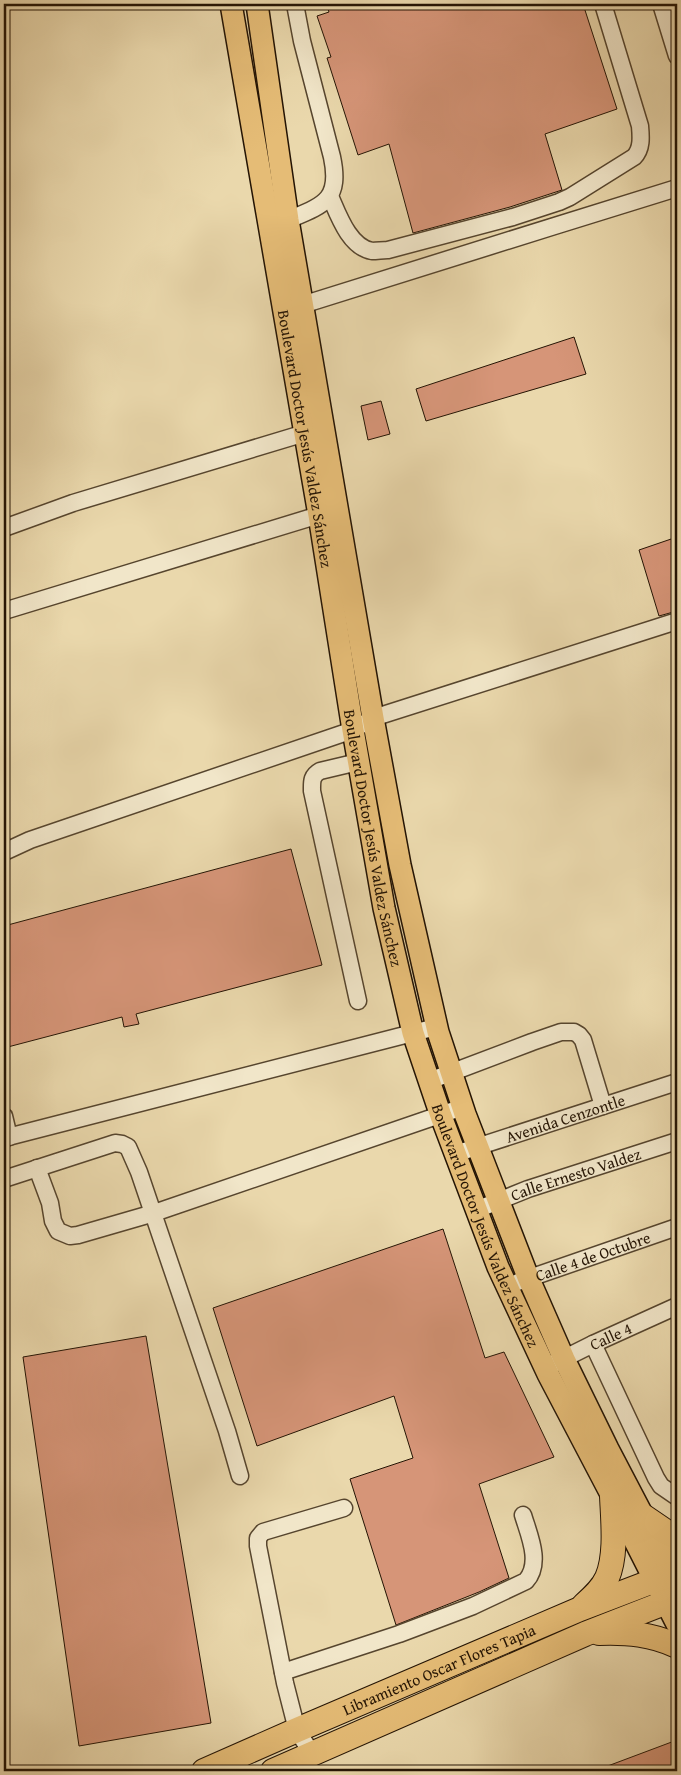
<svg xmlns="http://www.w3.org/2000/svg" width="681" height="1775" viewBox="0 0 681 1775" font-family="'Gentium Book Plus',serif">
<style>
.building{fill:#d69578;stroke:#241404}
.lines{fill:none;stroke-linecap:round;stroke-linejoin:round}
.minor-casing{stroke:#56452e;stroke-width:19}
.major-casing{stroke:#241404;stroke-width:24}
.highway-casing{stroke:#241404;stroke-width:26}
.minor{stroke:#f1e6c9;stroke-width:16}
.major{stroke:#e5bc76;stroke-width:21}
.highway{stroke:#e5bc76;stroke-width:24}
.labels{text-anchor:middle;stroke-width:5;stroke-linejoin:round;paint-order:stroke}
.street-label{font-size:16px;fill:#241404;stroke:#f1e6c9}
</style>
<rect width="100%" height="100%" fill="#ead8ac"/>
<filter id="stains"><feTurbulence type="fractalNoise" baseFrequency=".004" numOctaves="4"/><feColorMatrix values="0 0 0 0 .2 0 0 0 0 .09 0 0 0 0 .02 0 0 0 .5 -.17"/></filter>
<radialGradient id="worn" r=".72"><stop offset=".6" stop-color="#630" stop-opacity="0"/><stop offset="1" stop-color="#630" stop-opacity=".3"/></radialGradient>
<path class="building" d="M326 4H583L617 109 545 134 562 190 510 207 413 233 389 144 358 155 327 58 331 57 317 16 329 12Z
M574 337 586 374 426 421 416 389Z
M381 401 390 434 368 440 361 406Z
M677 537V611L659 616 639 550Z
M291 849 322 965 136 1014 139 1024 124 1027 122 1017 4 1048V926Z
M443 1229 485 1358 504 1352 554 1457 479 1484 509 1578 479 1592 396 1625 350 1479 413 1458 394 1396 257 1446 213 1308Z
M146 1336 211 1723 79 1746 23 1357Z
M677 1740V1771H597V1770Z"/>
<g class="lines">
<defs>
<g id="minor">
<path d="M661 4 677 56"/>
<path d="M330 196C338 214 349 247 372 251 377 251 383 250 388 250L513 217 559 202 570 197 634 157C642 149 641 137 640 126L603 4"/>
<path d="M288 220C324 205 341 200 332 157L302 41 295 4"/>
<path d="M302 305C427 265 552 227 677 188"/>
<path d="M4 528 73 503 305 433"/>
<path d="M4 611 319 515"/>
<path d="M358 762 320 771C311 776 312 782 312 791L358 1001"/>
<path d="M4 852 30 840 353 730 373 718 677 621"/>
<path d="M429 1081 532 1042 561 1032H574L579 1035 583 1040 603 1106"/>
<path d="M4 1116 9 1137"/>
<path d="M4 1138 436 1027"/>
<path id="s1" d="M455 1154 677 1082"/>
<path d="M37 1168 50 1203 53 1221 58 1231 70 1236 78 1235 154 1213 463 1107"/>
<path d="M4 1179 115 1143 122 1144 128 1147 139 1172 227 1431 240 1476"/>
<path id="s2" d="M476 1210 528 1189 677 1141"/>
<path id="s3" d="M518 1282 677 1227"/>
<path d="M593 1344 656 1478 661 1486 677 1497"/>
<path id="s4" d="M553 1364 593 1344 677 1306"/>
<path d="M283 1672 399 1634 473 1606 526 1581C542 1563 529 1535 523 1515"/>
<path d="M312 1754 297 1730 285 1683 258 1546V1538L263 1532 344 1508"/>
</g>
<g id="major">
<path id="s5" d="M231 4 319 515 353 730 384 908 413 1033 441 1116 498 1267 548 1374 612 1496 677 1624"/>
<path d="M257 4 288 220 373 718 400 865 438 1032 465 1114 528 1277 564 1359 608 1449 677 1581"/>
</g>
<g id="highway">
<path d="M643 1516 665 1531 677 1537"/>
<path d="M584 1605C593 1597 602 1589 607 1578 617 1555 613 1520 612 1496"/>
<path d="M599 1633C627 1632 652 1634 677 1646"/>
<path id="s6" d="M204 1771 297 1730 580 1609 677 1572"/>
<path d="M273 1771 585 1634 677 1598"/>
</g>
</defs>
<use href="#minor" class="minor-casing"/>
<use href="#major" class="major-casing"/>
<use href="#highway" class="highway-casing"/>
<use href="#minor" class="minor"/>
<use href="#major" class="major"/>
<use href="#highway" class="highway"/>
</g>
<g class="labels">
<g class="street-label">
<text dy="6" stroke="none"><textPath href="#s5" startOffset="441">Boulevard Doctor Jesús Valdez Sánchez</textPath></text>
<text dy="6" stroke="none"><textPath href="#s5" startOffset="846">Boulevard Doctor Jesús Valdez Sánchez</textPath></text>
<text dy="6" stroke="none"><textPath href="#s1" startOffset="116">Avenida Cenzontle</textPath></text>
<text dy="6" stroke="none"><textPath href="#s2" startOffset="106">Calle Ernesto Valdez</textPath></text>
<text dy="6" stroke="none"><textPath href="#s5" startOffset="1251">Boulevard Doctor Jesús Valdez Sánchez</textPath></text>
<text dy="6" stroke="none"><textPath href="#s3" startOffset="79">Calle 4 de Octubre</textPath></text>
<text dy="6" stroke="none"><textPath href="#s4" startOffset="64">Calle 4</textPath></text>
<text dy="6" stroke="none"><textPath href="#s6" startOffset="256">Libramiento Oscar Flores Tapia</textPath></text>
</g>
</g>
<rect width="681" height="1775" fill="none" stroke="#ead8ac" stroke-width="20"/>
<rect x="5" y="5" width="671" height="1765" fill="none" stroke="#241404" stroke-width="2.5"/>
<rect x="10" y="10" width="661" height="1755" fill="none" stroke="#241404"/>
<rect width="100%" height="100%" filter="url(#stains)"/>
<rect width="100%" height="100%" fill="url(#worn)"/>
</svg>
